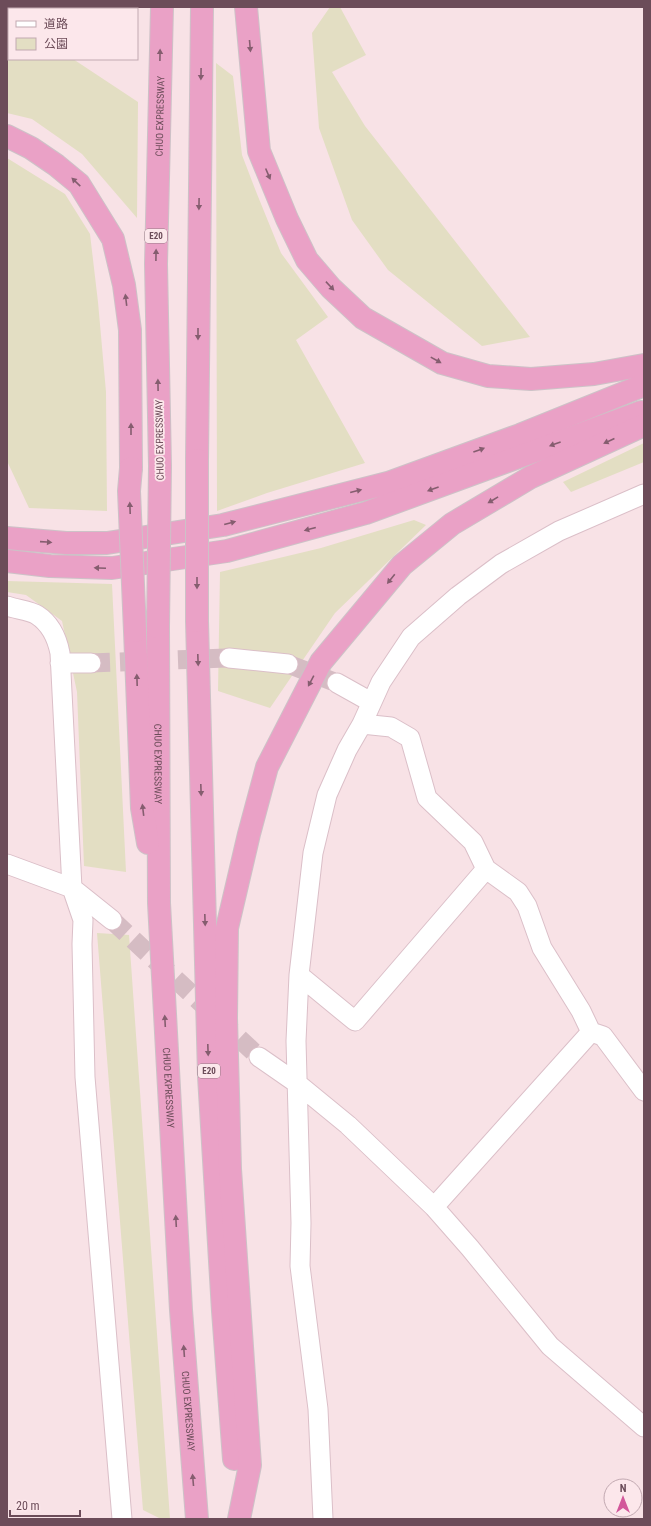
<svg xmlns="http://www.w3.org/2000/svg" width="651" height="1526" viewBox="0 0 651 1526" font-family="'Roboto Condensed','Noto Sans JP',sans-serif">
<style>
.green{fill:#e3dec3}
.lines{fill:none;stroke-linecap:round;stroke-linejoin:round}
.minor-tunnel{stroke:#d5bcc3;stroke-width:19;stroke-dasharray:19 10;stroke-linecap:butt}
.minor-casing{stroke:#dbbfc8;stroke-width:21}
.motorway-casing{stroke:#cdc2c7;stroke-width:24}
.minor{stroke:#fff;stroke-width:19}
.motorway{stroke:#eaa1c6;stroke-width:22}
.motorway-bridge-casing{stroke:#cdc2c7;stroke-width:24;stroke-linecap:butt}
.motorway-bridge{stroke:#eaa1c6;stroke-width:22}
.oneway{fill:#855d6f}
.labels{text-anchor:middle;stroke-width:3.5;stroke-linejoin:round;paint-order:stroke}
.shield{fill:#fce7eb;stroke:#977a85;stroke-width:1}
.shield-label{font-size:9px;font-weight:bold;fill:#6c4c59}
.street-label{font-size:10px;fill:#6c4c59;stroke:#fce7eb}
</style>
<rect width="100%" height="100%" fill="#f8e2e6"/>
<path class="green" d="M330 7H340L366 55 332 72 365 126 530 337 482 346 388 270 352 220 319 128 312 33Z
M9 27V59H73L138 102 137 218 82 154 32 119 7 113V29Z
M216 63 233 76 242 155 257 194 281 253 328 317 296 340 365 463 267 493 217 511Z
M7 158 65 194 90 234 98 302 106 392 107 511 29 508 7 461Z
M644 443V462L571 492 563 482Z
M414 520 426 525 335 613 270 708 218 691 220 572 321 548Z
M7 581 112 584 126 872 84 866 77 692 62 621 26 595 7 592Z
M97 933 129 935 170 1519H161L143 1510Z"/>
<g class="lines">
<path class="minor-tunnel" d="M91 663 229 658
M288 664 337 683
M112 920 259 1057"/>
<defs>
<path id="minor" d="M7 606C15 609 31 611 37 615 51 624 57 638 60 653L72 888 83 920 82 944 85 1077 122 1519
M229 658 288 664
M60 663H91
M337 683 371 702
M362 724 391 727 410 738 427 798 473 842 486 869
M7 864 72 888 112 920
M299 975 355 1021 486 869 518 892 527 906 542 948 581 1011 591 1032 603 1036 644 1091
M259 1057 298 1084 348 1125 434 1207 470 1248 550 1346 644 1427
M434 1207 591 1032
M323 1519 318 1409 300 1266 301 1223 296 1041 299 975 313 853 327 795 347 750 362 724 381 682 411 637 458 596 501 564 559 531 644 494"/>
<g id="motorway">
<path d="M246 7 259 151 287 219 307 260 331 288 363 318 442 363 488 376 531 379 594 374 644 365"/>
<path d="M7 136 31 148 56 165 79 184 113 239 124 285 130 330 131 468"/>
<path d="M197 460 202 7"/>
<path id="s1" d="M160 466 156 264 162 7"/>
<path d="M7 538 66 543H107L223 525 388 483 520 435 644 385"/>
<path d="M7 561 50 566 112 568 227 551 366 513 641 412"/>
<path d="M197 621 209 1076 223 1311 234 1459"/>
<path id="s2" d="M158 627 159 903 181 1310 197 1519"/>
<path d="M135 631 142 808 148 843"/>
<path d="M239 1519 250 1465 230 1169 226 1018 227 928 249 834 267 767 321 662 402 565 452 524 531 477 644 425"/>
</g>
</defs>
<use href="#minor" class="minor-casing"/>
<use href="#motorway" class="motorway-casing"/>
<use href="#minor" class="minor"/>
<use href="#motorway" class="motorway"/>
<defs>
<path id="motorway-bridge" d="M131 468 129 491 135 631
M197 621V460
M158 627 160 466"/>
</defs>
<use href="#motorway-bridge" class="motorway-bridge-casing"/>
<use href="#motorway-bridge" class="motorway-bridge"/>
</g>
<defs><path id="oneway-solid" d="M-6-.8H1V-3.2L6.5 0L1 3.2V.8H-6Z"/></defs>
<g class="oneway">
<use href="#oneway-solid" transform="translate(250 46) rotate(85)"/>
<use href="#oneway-solid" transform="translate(160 55) rotate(-89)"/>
<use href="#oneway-solid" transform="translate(201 74) rotate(91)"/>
<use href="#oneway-solid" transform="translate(268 174) rotate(67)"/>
<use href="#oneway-solid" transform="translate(76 182) rotate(-136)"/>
<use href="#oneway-solid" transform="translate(199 204) rotate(91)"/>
<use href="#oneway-solid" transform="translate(156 255) rotate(-89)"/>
<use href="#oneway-solid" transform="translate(330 286) rotate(47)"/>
<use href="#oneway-solid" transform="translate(126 300) rotate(-97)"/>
<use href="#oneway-solid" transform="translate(198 334) rotate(90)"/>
<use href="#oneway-solid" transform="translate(436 360) rotate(29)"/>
<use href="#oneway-solid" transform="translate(158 385) rotate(-91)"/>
<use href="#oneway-solid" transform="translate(131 429) rotate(-90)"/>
<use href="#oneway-solid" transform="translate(609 441) rotate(155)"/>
<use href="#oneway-solid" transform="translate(555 444) rotate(160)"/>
<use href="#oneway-solid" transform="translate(479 450) rotate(-20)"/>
<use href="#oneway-solid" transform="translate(433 489) rotate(160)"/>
<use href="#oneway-solid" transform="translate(356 491) rotate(-14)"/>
<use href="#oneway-solid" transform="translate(493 500) rotate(149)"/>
<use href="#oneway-solid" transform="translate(130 508) rotate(-92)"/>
<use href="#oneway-solid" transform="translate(230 523) rotate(-15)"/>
<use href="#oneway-solid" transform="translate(310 529) rotate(165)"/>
<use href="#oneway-solid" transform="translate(46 542) rotate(4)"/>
<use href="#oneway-solid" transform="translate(100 568) rotate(-178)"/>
<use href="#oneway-solid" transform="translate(391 579) rotate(129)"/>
<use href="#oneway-solid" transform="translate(197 583) rotate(90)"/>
<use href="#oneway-solid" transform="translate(198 660) rotate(88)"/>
<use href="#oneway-solid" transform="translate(137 680) rotate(-92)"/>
<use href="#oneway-solid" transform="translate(311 681) rotate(118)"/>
<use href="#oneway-solid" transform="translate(201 790) rotate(88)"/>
<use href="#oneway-solid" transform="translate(143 810) rotate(-97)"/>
<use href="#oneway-solid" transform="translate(205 920) rotate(88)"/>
<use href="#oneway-solid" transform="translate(165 1021) rotate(-93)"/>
<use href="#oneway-solid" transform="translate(208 1050) rotate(88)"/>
<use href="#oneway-solid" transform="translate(176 1221) rotate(-93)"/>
<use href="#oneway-solid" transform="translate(184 1351) rotate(-94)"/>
<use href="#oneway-solid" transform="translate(193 1480) rotate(-95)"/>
</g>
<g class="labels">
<g class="shield">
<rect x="145" y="229" width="22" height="14" rx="3"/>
<rect x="198" y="1064" width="22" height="14" rx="3"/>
</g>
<g class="shield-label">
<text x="156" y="239">E20</text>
<text x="209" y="1074">E20</text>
</g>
<g class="street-label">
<text dy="4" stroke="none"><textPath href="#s1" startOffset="350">CHUO EXPRESSWAY</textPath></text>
<text transform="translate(159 440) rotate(-91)" y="4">CHUO EXPRESSWAY</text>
<text dy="4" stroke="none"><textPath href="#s2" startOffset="137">CHUO EXPRESSWAY</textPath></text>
<text dy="4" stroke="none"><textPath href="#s2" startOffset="461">CHUO EXPRESSWAY</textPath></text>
<text dy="4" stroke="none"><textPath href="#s2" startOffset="785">CHUO EXPRESSWAY</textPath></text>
</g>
</g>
<rect width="651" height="1526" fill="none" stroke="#6c4c59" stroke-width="16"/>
<rect x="8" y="8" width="130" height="52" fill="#fce7eb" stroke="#c2a9b1"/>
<rect x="16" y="21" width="20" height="6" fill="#ffffff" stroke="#c2a9b1"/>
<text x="44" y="28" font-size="12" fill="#6c4c59">道路</text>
<rect x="16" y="38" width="20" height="12" fill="#e3dec3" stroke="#c2a9b1"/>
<text x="44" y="48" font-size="12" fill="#6c4c59">公園</text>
<g transform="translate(623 1498)"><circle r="19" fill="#fce7eb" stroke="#c2a9b1"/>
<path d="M0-3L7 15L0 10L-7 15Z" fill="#d2579a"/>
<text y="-6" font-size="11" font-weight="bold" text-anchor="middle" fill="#6c4c59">N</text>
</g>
<path d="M10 1510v6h70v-6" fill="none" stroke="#6c4c59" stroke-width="2"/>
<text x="16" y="1510" font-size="12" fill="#6c4c59" stroke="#fce7eb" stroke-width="3" paint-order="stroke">20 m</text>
</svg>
